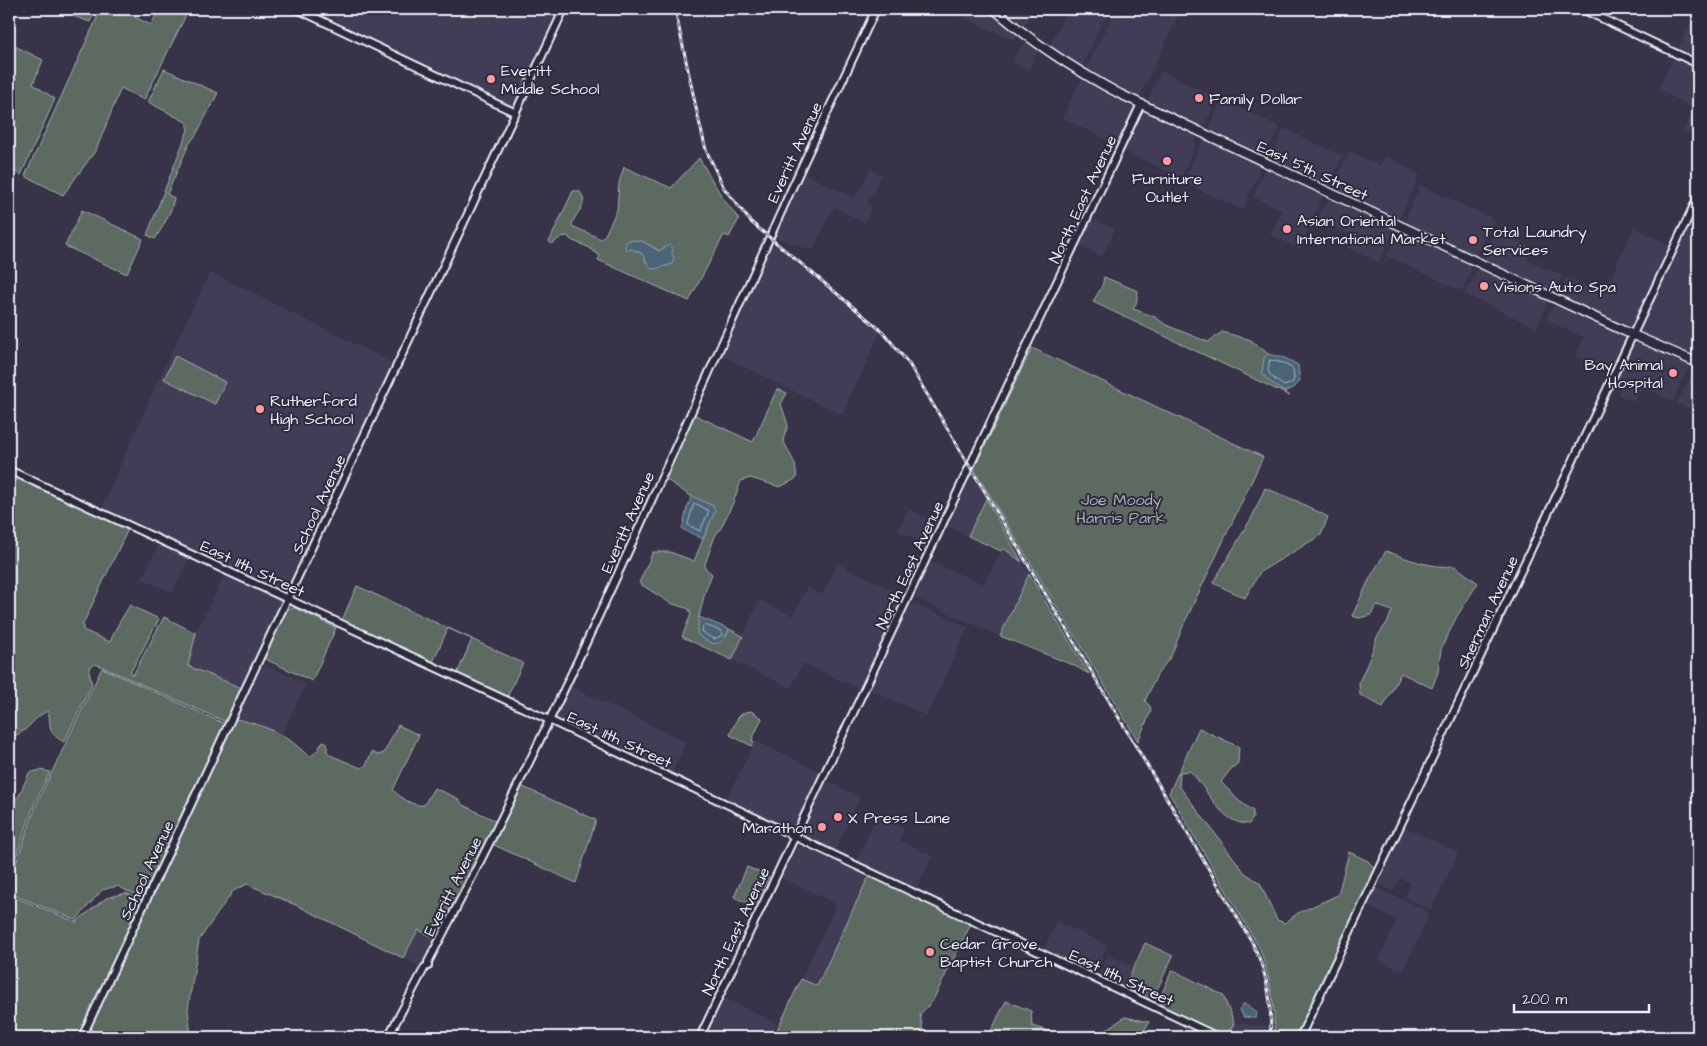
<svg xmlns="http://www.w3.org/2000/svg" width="1707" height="1046" viewBox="0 0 1707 1046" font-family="'Architects Daughter',sans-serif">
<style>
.built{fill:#433e56}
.green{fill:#5b6b62;stroke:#a2aead;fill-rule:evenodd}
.water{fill:#4c6476;stroke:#8a9caa}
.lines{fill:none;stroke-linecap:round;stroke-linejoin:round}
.shore{stroke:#aab9c4;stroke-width:1}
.secondary-casing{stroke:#e8f1f8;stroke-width:10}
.primary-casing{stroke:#e8f1f8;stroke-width:11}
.secondary{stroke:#2f2a3d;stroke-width:6}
.primary{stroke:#2f2a3d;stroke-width:8}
.rail-casing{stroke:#e8f1f8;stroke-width:3}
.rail{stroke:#2f2a3d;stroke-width:1;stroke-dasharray:4;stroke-linecap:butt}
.poi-dot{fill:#ff9aa2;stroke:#2f2a3d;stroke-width:2}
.labels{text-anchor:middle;stroke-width:4;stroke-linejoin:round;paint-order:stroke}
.poi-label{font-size:16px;fill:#e8f1f8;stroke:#2f2a3d;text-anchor:start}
.street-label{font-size:16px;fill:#e8f1f8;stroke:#2f2a3d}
.park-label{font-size:16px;fill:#a9b5b4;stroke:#2f2a3d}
</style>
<rect width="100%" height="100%" fill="#383348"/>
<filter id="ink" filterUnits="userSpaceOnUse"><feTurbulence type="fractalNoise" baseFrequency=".02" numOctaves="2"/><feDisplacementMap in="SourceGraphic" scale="10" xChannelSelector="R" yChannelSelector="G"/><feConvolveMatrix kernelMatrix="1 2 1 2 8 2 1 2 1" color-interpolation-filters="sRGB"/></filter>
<g filter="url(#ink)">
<path class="built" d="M339 9H561L516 103 512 106 338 23 335 18Z
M945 9H986L1017 37 1015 39H1011Z
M1002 9H1034L1027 22 1022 25Z
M1067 9H1109L1081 66 1050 46Z
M1116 9H1170L1176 12 1178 16 1141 94 1139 96 1086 69Z
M1697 12H1698V60L1677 50Z
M1025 43H1027L1038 51 1029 70 1013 62 1018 50Z
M1675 55 1698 66V138L1683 131 1694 108 1658 89Z
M1161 71 1218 98 1204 125H1199L1149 101V98Z
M1081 80 1133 108 1132 113 1118 145 1062 118Z
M1222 100 1280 127 1265 155H1262L1211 130 1210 125Z
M1144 112 1196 137 1195 146 1181 178 1124 151 1142 114Z
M1284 129 1343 156 1329 183 1325 185 1273 160V153Z
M1205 140 1259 166V172L1242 210 1183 182 1202 143Z
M1350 152 1380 165 1385 156 1420 174 1400 217 1395 218 1336 189 1335 181Z
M870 169 882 175 867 203 872 206 865 223 834 207 812 251 772 236 802 173 855 198Z
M1269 170 1320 194 1322 197 1300 249 1270 235 1282 210 1253 197 1264 172Z
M1420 185 1495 220 1478 253 1474 255 1407 223V215Z
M1329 200H1333L1392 229 1391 236 1379 262 1348 248 1353 236 1317 220 1324 205Z
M1693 215 1698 218V348L1694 354 1643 334 1640 329 1649 307Z
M1095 220 1115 229 1102 256 1080 246 1091 222Z
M1634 227 1671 246 1634 327 1631 328 1562 296 1560 292 1566 277 1603 294Z
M1495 230 1533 248 1527 260 1562 276 1555 289 1550 291 1485 260V252Z
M1400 233 1469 265 1471 270 1462 291 1387 256 1396 237Z
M770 242 880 332 842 415 720 355Z
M1478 270H1481L1546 301V306L1537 328 1465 294Z
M212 273 395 364 290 587 284 591 277 590 105 511 102 506 160 377 208 276Z
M1555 306 1558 307 1625 338 1626 341 1612 374 1576 356 1584 337 1546 320 1551 309Z
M1636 343 1689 363 1688 367 1673 401 1642 386 1634 401 1618 395 1624 379 1616 376 1630 347Z
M1695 367 1698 368V412L1677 403Z
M972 475 986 499 968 536 947 526Z
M908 509 939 524 929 545 898 531Z
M159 543 185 555 187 557V562L172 592 142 579Z
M1003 548 1022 562 1029 574 1000 636 917 599 915 593 930 562 984 584Z
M837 563 898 593 902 598 903 601 860 691 857 688 803 663 791 688 732 660 759 600 793 616 807 588 822 595Z
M224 575 277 600 281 605V608L244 689 188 666 196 633Z
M912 603 968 627 927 716 869 689 908 606Z
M261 663 306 684 281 736 248 721 235 719Z
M568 685 686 742 671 774 557 720 556 714Z
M755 741 821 772 796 825 791 828H785L726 801Z
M827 781 860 797 836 849 839 853 810 840 804 833 805 828Z
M877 816 904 828 899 840 932 856 916 889H914L856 862Z
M1403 828H1407L1455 851 1457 853 1456 859 1432 908H1427L1405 897 1411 883 1400 878 1393 891 1380 885 1377 881Z
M802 847 870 877 867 880 817 987 801 979 837 904 781 878 794 852 797 848Z
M1375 887 1426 911 1429 914 1404 968 1402 969H1398L1379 959 1397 920 1365 905Z
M1056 922 1108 945 1094 973H1090L1045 951V947Z
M418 930 438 939 422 968 403 958Z
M1108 955 1134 967 1124 989 1101 978 1100 973Z
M723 997 780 1025 774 1037H704Z
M1234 1023 1268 1026 1267 1037H1227Z"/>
<path class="green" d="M78 9H96L90 22 73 16Z
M101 9H118L151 25 159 9H189L144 100 121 88 96 150 63 195 25 176Z
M9 43 43 60 33 84 55 99 21 175 9 168Z
M164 69 218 93 196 135 189 144 167 194 174 198C171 214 163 226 155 239L147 235 188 130 186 122 148 102Z
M699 158 722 197 739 219 729 237 724 235 689 301 598 260 600 256 588 247 571 240 568 236 561 237 552 244 549 242 573 191H579C592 205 573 213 572 226L601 239 605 235 617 210 619 183 624 167 671 188ZM629 240 642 241 660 251 665 247 672 264 666 266 646 262C644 253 639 251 630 249Z
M82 210 143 239 127 274 65 246Z
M1104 277 1138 291 1136 304 1133 309 1155 317 1166 325 1208 342 1222 332 1251 340 1268 354 1264 359 1279 388 1290 396 1093 302C1099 290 1102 290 1104 277Z
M1032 348 1263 457 1184 624 1171 656 1157 675 1145 701 1150 706 1151 711 1138 741 974 469Z
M175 356 225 382 215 404 164 379Z
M777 389 787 393 781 404 788 425 783 440 795 464 797 478 780 487 750 478 741 481 733 503 721 528 715 536 705 564V568L712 574 705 592 699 617 726 637 729 629 743 636 732 660 682 637 691 614 689 609 670 603 639 583 653 552H670L694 561 715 511 713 506 689 495 667 480 665 482 662 481 693 414 753 442Z
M9 474 128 529 83 624V630L110 642 116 628 130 605 159 619 130 673 133 675 164 617 196 633 188 666 244 689 226 725V722L96 664 90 667 89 671 92 684 64 742C46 732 52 727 48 711 37 715 31 726 22 732 17 735 13 736 9 741Z
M1265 488 1297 501 1328 517 1321 535 1260 572 1245 598 1213 583 1252 517Z
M986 499 1022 562 1003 548 1001 551 968 536Z
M1386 551C1408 559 1432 569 1455 566L1478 583 1457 616 1441 649 1438 672 1432 688 1401 673 1383 707 1360 695 1359 682 1369 660 1377 637 1388 621 1392 611 1376 605 1371 615 1359 618 1352 616 1370 578Z
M1029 574 1089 674 1073 665 1000 636Z
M357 586 523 663 507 697 457 674 472 639 448 628 433 662 342 620Z
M295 608 336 628 312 681 263 658 285 612 287 609Z
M102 668 225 724 185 806 145 899 117 886 102 890 76 920 9 893V883L37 803Z
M751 711 762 718 752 740 754 742 752 746 730 735C735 724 737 712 751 711Z
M235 719C253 722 272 729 288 739 296 744 302 751 310 757L317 751 323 741 327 743V751L330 755 361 768 366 765 372 752 378 755 384 753 398 725 419 735 393 790C400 797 413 807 424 805L434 788 457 798 463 805 498 822 438 939 418 930 403 958 298 906 247 884 233 891 199 940 188 1009 191 1037H85Z
M1199 728 1239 747 1238 763 1230 770 1221 782 1238 800 1253 811V818L1249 824C1220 824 1208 789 1190 771L1180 772 1179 786 1245 873 1260 883 1277 920 1285 923 1298 913 1338 895 1349 852 1368 861 1376 870 1297 1037H1274C1276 1006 1270 978 1260 949L1169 793Z
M40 770 50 772 35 802 9 877V804L19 796 29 773Z
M521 786 596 820 576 883 492 844Z
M747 867 769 876 754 906 734 897Z
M870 877 971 924 932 1002 920 1014 923 1031 929 1037H774L801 979 817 986 867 880Z
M126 893 144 901 80 1037H9V895L76 922 106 898Z
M1145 943 1173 956 1153 998 1146 999 1124 989Z
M1172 970 1223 995 1234 1023 1227 1037 1161 1007 1160 998Z
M1006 1001 1031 1011 1032 1026 1069 1037H988Z
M1125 1017 1149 1022 1141 1037H1076L1103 1032Z"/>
<path class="water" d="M629 240 642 241 659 251 669 245 673 249 672 253 674 260 672 264 655 269 650 268C643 256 645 252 630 249L628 251 625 248 626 243Z
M1268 354 1285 358 1298 365 1300 381 1295 387 1284 392 1269 381 1262 373 1264 358Z
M692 496 713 506 715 511 703 539 682 529 687 508Z
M699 617 729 629C721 649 712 646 697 634Z
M1243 1004 1248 1005 1257 1012 1256 1018 1243 1017V1015L1239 1010Z"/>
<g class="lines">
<path class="shore" d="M1270 360 1283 363 1293 369 1294 379 1292 383 1284 386 1272 377 1268 371Z
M694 504H697L709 511 700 531 688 525Z
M705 625 721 631 722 635 715 639 708 636 702 631 703 626Z"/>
<defs>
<path id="secondary" d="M297 9 516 113
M1582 9 1698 64
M9 470 549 720 1218 1037
M82 1037 564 9
M388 1037 425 967 428 966V962C558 717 668 463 782 210 812 143 845 76 876 9
M700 1037 1141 104
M1300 1037 1698 197"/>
<path id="primary" d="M994 9C1032 42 1075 70 1120 94L1624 331 1698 363"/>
</defs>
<use href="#secondary" class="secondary-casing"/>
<use href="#primary" class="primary-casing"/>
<use href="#secondary" class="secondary"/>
<use href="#primary" class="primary"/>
<defs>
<path id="rail" d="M675 9 698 117 706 150 724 188 751 222 883 332 909 364 1252 942C1267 972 1273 1004 1270 1037"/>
</defs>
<use href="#rail" class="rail-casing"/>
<use href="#rail" class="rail"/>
</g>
</g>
<g class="poi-dot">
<circle cx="491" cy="79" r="5"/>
<circle cx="1199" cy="98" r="5"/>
<circle cx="1167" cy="161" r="5"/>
<circle cx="1287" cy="229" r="5"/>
<circle cx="1473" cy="240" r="5"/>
<circle cx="1484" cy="286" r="5"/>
<circle cx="1673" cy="373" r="5"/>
<circle cx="260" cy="409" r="5"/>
<circle cx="838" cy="817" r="5"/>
<circle cx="822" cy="827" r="5"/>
<circle cx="930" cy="952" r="5"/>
</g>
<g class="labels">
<g class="poi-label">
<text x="501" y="76">Everitt<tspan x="501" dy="18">Middle School</tspan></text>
<text x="1209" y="104">Family Dollar</text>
<text x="1167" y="184" text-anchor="middle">Furniture<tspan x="1167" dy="18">Outlet</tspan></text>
<text x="1297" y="226">Asian Oriental<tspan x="1297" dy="18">International Market</tspan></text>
<text x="1483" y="237">Total Laundry<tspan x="1483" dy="18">Services</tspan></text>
<text x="1494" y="292">Visions Auto Spa</text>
<text x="1663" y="370" text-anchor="end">Bay Animal<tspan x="1663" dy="18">Hospital</tspan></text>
<text x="270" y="406">Rutherford<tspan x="270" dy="18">High School</tspan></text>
<text x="848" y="823">X Press Lane</text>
<text x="812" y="833" text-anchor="end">Marathon</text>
<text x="940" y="949">Cedar Grove<tspan x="940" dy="18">Baptist Church</tspan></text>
</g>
<g class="street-label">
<text transform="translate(794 152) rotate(-65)" y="6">Everitt Avenue</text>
<text transform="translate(1313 170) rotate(25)" y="6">East 5th Street</text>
<text transform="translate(1082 199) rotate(-65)" y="6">North East Avenue</text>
<text transform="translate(318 504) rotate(-65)" y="6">School Avenue</text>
<text transform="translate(627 522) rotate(-66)" y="6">Everitt Avenue</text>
<text transform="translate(909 565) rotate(-65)" y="6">North East Avenue</text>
<text transform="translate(253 568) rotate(25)" y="6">East 11th Street</text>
<text transform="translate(1487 612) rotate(-65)" y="6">Sherman Avenue</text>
<text transform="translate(620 739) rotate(25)" y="6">East 11th Street</text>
<text transform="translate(146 870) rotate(-65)" y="6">School Avenue</text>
<text transform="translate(452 886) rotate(-63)" y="6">Everitt Avenue</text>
<text transform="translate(735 931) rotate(-65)" y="6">North East Avenue</text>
<text transform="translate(1122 977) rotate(25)" y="6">East 11th Street</text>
</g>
<g class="park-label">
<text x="1121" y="505">Joe Moody<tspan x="1121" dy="18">Harris Park</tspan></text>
</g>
</g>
<rect width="1707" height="1046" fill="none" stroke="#2f2a3d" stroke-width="30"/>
<rect x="15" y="15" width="1677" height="1016" fill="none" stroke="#e8f1f8" stroke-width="2" filter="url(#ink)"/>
<path d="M1514 1004v8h135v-8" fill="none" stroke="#e8f1f8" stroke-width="2.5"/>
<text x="1522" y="1004" font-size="15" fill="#e8f1f8" stroke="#2f2a3d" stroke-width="4" paint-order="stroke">200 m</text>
</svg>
